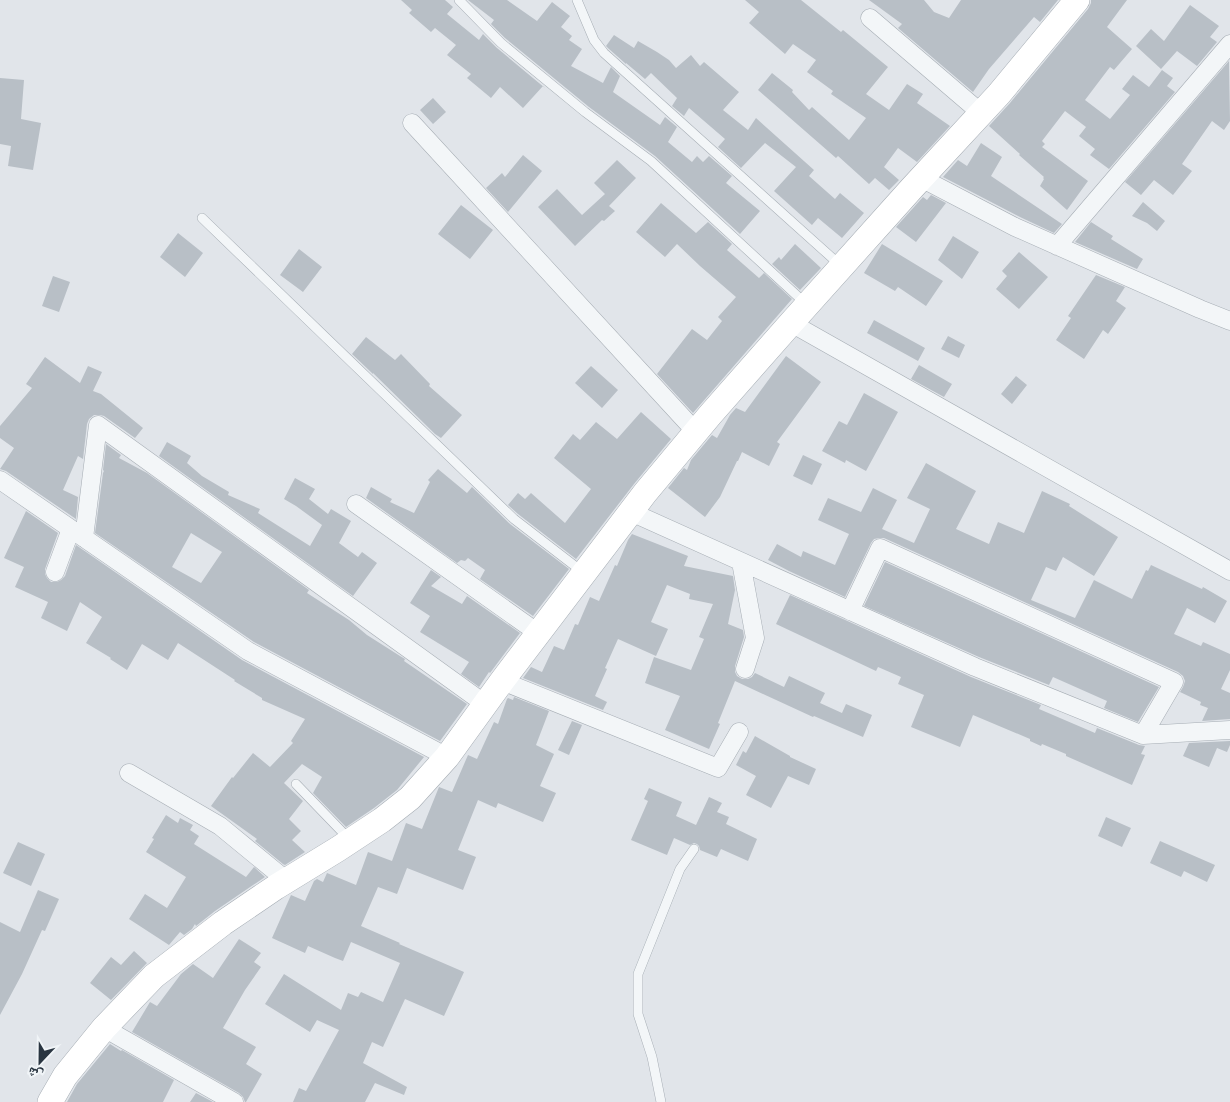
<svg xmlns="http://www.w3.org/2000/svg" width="1230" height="1102" viewBox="0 0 1230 1102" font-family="Helvetica,'Noto Naskh Arabic',sans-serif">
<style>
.building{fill:#b8bfc6;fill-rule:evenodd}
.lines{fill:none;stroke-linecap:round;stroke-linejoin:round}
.lane-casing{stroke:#a6adb4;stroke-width:10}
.street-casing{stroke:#a6adb4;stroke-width:19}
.secondary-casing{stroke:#a6adb4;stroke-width:26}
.lane{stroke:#f3f6f8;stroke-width:9}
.street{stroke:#f3f6f8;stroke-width:18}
.secondary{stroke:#fff;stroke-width:25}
</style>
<rect width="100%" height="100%" fill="#e1e5ea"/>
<path class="building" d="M401 0H445L453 7 447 14 479 40 483 34 497 48 545 88 543 86 523 108 500 87 491 98 467 78 471 74 447 55 456 45 435 28 431 32 409 13 412 10Z
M468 0H507L537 21 552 2 570 16 561 27 572 36 569 40 582 49 571 66 603 83 611 67 620 76 613 92 660 125 665 117 677 127 668 142 692 162 697 156 703 162 709 156 732 176 726 183 760 211 740 234 655 156 589 107 505 38 491 24 494 20Z
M745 0H801L841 32 843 30 888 67 866 94 889 110 907 84 923 94 917 103 950 126 917 162 898 148 884 167 899 180 889 190 875 178 869 184 838 156 836 158 758 90 772 73 793 90 792 92 809 110 812 107 849 140 866 118 831 94 833 91 807 72 816 60 793 44 785 54 749 23 759 12Z
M869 0H924L934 12 949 18 961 0H1058L1040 22 1034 17 989 69 973 92 898 28 902 24Z
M1091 0H1127L1107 27 1132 49 1114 70 1110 67 1085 100 1110 119 1130 95 1122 89 1133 75 1149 87 1162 70 1173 78 1167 86 1175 92 1109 169 1090 155 1095 149 1079 136 1086 127 1065 111 1042 141 1045 144 1042 147 1088 181 1067 210 1040 186 1044 179 1043 178 1044 177 1019 155 1020 154 989 126 1010 103 1088 9 1091 3Z
M1190 5 1219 26 1210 37 1217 42 1197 66 1177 51 1161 69 1136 46 1151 29 1164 41Z
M614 35 634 48 638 41 657 52 669 60 676 68 691 55 700 66 704 62 739 92 723 110 748 130 756 118 814 170 809 176 835 199 840 193 864 213 842 238 818 218 812 225 774 191 796 167 765 143 741 168 718 147 725 139 689 108 684 116 672 106 677 98 651 73 645 79 626 63V64L609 49 606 46Z
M1229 61 1230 121 1224 130 1212 121 1182 164 1192 171 1173 195 1154 180 1141 195 1125 182Z
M0 78 24 80 21 119 41 123 33 170 8 166 11 146 0 144Z
M433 98 446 112 433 124 420 110Z
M981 143 1002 157 991 176 1062 224 1054 233 1020 217 943 177 958 160 967 166Z
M523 155 542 171 508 212 486 188 502 173 505 177Z
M617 160 636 178 609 206 615 211 604 221 602 220 575 246 538 207 557 189 582 215 605 194 594 183Z
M931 195 946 203 916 242 896 227 923 197 927 200Z
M1143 202 1165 221 1157 231 1147 223 1132 216Z
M661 203 696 233 708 222 732 244 727 250 759 278 764 273 792 299 693 413 657 374 692 329 707 340 722 321 718 317 736 297 700 266 677 244 665 257 636 232Z
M461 205 493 230 470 259 438 234Z
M1091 222 1113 236 1111 239 1143 259 1137 269 1075 242Z
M178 233 203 253 185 277 160 257Z
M953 236 979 252 962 279 938 260Z
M795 244 821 268 800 290 772 264 779 257 781 260Z
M882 244 943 281 926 306 898 287 895 291 864 273Z
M299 249 322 267 303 292 280 275Z
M1019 252 1048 277 1019 309 996 289 1007 276 1002 271Z
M1096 275 1125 287 1116 301 1126 308 1108 334 1103 330 1084 359 1056 340 1071 318 1068 316Z
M53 276 70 282 59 312 42 306Z
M874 320 925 348 918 361 867 333Z
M948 336 965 345 959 358 941 349Z
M366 337 395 360 401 354 430 384 429 386 462 415 441 438 435 434 373 373V374L352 354Z
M786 356 821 382 777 442 780 444 769 466 742 452 738 461H737L720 497 705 517 668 488 684 468 687 470 691 460 712 435 717 438 730 415 736 408 745 412Z
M45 357 80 383 88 366 102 372 93 391 101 394 143 428 135 438 104 416 100 415H94L89 419 87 424 83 459 78 456 63 490 78 497 76 519 6 471 0 469 14 448 0 438V426L32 388 26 384Z
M919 365 952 384 944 397 911 379Z
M591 366 618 390 602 408 575 383Z
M1016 376 1027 385 1012 404 1001 394Z
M864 393 898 412 866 471 846 460 845 463 822 451 839 421 847 425Z
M641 412 671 439 634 484 576 559 518 514 508 505 518 493 525 499 531 493 565 523 591 489 554 458 573 434 580 440 596 422 617 439Z
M167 442 191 456 187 463 202 476 229 492 228 495 260 509 258 513 310 546 322 525 296 506 284 499 295 478 315 489 309 499 328 514 331 509 351 521 339 543 358 557 362 552 377 563 353 596 159 456Z
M106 444 121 455 119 458 147 473 309 590 307 593 349 620 367 635 400 656 405 659 404 661 467 704 440 741 254 642 95 533 103 473 104 471 103 470ZM191 533 222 552 201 583 172 567Z
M803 455 822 464 812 485 793 476Z
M926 463 976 491 956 529 989 544 998 522 1024 533 1042 491 1070 504 1069 506 1118 537 1094 576 1063 557 1056 571 1046 567 1031 600 1075 618 1094 580 1132 599 1146 570 1148 571 1151 565 1202 589 1203 587 1227 601 1215 623 1187 608 1174 634 1201 646 1203 642 1230 654V670L1221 689 1230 693V719L1202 721 1208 708 1200 705 1201 702 1180 692 1183 687 1185 681 1183 676 1178 672 884 538H879L874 539 871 543 845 597 789 571 768 560 777 544 801 557 803 551 835 565 849 534 818 520 828 498 861 512 873 488 897 500 882 529 914 543 930 509 907 498Z
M438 469 467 493 472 487 510 524 569 569 533 616 480 579 485 570 468 558 465 561 461 560 457 563 366 498 371 487 392 499 390 502 414 513 430 482 428 480Z
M26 511 58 533 45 569V574L47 578 51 582H57L61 580 65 576 76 545 242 660 424 757 397 790 374 808 346 827 313 793 322 777 302 764 284 783 303 801 289 819 301 831 292 840 305 852 285 865 283 864 255 841 257 839 211 806 232 777 233 778 253 753 270 767 293 743 291 741 305 719 262 700V698L234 681 235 680 178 643 168 660 142 644 127 670 110 659 111 658 86 643 102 617 80 602 67 631 41 618 48 602 15 587 24 567 4 558Z
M632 534 688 556 684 566 733 576 735 590 728 624 743 630 744 637 735 666V672L737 676 742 679H748L752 677 755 673 784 687 789 676 825 693 820 703 842 713 846 704 872 715 863 737 814 716 813 717 735 681 718 723 720 724 709 749 665 730 680 696 645 683 654 657 691 670 704 639 699 637 713 604 689 599 690 594 667 585 651 622 668 629 656 656 618 639 605 668 607 669 595 696 607 702 603 710 523 678 531 667 542 672 554 646 564 650 575 624 578 625 590 597 599 601 615 565 617 566 628 540Z
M885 562 1159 687 1138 722 1104 708 1107 701 1053 677 1049 685 979 657 864 606Z
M431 570 441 577 431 586 462 604 467 596 520 633 490 673 489 672 479 687 461 674 469 662 420 632 430 616 410 603Z
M790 595 971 677 1041 705 1039 709 1095 733 1097 728 1139 745 1145 746 1141 754 1145 755 1132 785 1066 756V754L1042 744 1041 746 1030 741V739L973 715 960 747 911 727 924 695 898 684 901 677 878 667 876 671 776 624Z
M514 697 549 711 536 745 554 754 540 786 556 793 543 822 498 803 496 808 478 800 458 850 476 857 463 890 407 868 397 894 378 887 361 926 400 943 399 944 464 972 444 1016 405 999 383 1047 372 1042 363 1063 407 1087 404 1095 375 1083 365 1102H293L299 1088 306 1091 339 1030 317 1020 310 1032 265 1004 284 974 341 1010 348 993 358 997 361 992 383 1002 400 963 351 942 343 961 335 958 308 946 305 953 272 938 291 895 305 901 314 881 317 879 323 882 327 873 356 885 368 852 392 861 406 823 422 829 439 787 452 792 468 755 477 759 494 722 498 724 507 699 508 698 513 700Z
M572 721 582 725 569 755 558 750Z
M755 736 790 756V757L816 769 809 785 788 776 771 808 746 795 756 776 736 765 743 751 746 753Z
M1230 741V745L1227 752 1217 748 1209 767 1183 756 1189 743Z
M649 788 682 802 676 816 696 825 709 797 722 803 717 812 729 817 726 824 757 839 748 861 721 849 717 857 700 850 699 846 697 844 694 843 690 845 674 838 667 855 631 840 648 801 644 799Z
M166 815 178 823 180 818 193 825 190 830 199 836 194 844 246 877 254 867 265 877 215 911 196 926 195 924 192 929 184 935 180 932 169 945 129 919 145 894 167 908 186 877 146 852 154 839 152 838Z
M1106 817 1131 828 1122 847 1098 836Z
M1160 841 1215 865 1207 882 1184 871 1181 877 1150 863Z
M18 842 45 854 31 886 3 873Z
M38 890 59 899 45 931 42 930 22 974 0 1015V922L20 932Z
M239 939 261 953 254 962 261 967 245 990 223 1028 256 1047 246 1064 262 1074 246 1102H245L243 1097 239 1093 132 1032 150 1002 157 1006 181 974 193 964 213 978Z
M134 951 147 963 111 1000 90 983 111 957 121 965Z
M110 1044 121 1051 122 1050 174 1080 163 1102H67L77 1084Z
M196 1093 213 1102H190Z"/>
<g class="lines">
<defs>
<path id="lane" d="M459 0 501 43 585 112 651 161 805 303
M577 0 594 40 604 53 840 265
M202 218 514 519 584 573
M296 784 349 839
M661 1102 652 1057 638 1014V974L680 869 694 849"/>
<path id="street" d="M870 18 981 113
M412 123 696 432
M921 178 1015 227 1200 309 1230 321
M1057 246 1230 44
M791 323 1230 571
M0 480 248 651 447 757
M356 504 538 633
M631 512 975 667 1143 735 1230 730
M84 538 98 425 485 704
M741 562 755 638 745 669
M55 572 71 529
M850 611 880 548 1174 682 1143 735
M502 681 718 768 739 732
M129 773 220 826 287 881
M104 1028 234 1102"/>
<path id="secondary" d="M50 1102 65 1076 104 1028 154 976 223 923 276 887 338 849 382 820 410 798 447 757 502 681 645 493 710 415 791 323 912 188 999 94 1077 0"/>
</defs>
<use href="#lane" class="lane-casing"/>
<use href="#street" class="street-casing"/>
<use href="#secondary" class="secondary-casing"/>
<use href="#lane" class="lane"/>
<use href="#street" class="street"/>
<use href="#secondary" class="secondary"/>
</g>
<g transform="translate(40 1062) rotate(202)" stroke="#f0f4f7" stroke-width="4" paint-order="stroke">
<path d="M0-4L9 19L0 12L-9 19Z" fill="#293541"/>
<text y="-8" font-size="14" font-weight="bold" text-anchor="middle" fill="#293541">ش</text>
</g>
</svg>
